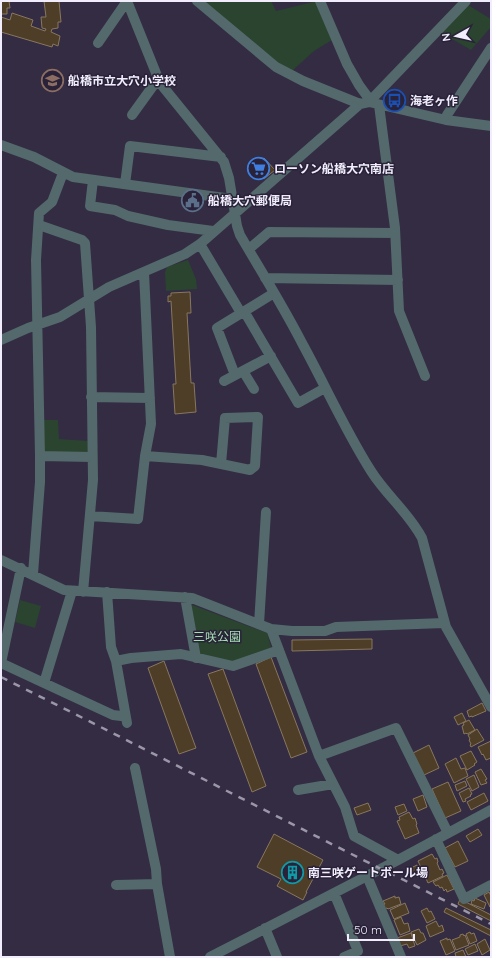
<svg xmlns="http://www.w3.org/2000/svg" width="492" height="958" viewBox="0 0 492 958" font-family="Quicksand,'Noto Sans JP',sans-serif">
<style>
.green{fill:#2a4430}
.building{fill:#4e3e27;stroke:#88775e}
.lines{fill:none;stroke-linecap:round;stroke-linejoin:round}
.minor{stroke:#53696b;stroke-width:10}
.rail{stroke:#9b96a8;stroke-width:2.5;stroke-dasharray:7 7;stroke-linecap:butt}
.labels{text-anchor:middle;stroke-width:3;stroke-linejoin:round;paint-order:stroke}
.poi-label{font-size:12px;font-weight:bold;fill:#f1edfc;stroke:#292239;text-anchor:start}
.park-label{font-size:12px;fill:#a5e0b1;stroke:#292239}
</style>
<rect width="100%" height="100%" fill="#332c43"/>
<path class="green" d="M202 1H271L276 11 317 1 332 40 314 51 292 71 276 62Z
M468 5 491 19V27L471 50 440 32Z
M188 260 196 279 197 289 166 291 165 272 167 267Z
M43 420H58L59 439 88 441V451L86 454 43 452Z
M20 600 41 606 35 628 15 622Z
M192 605 267 633 271 647 269 650 234 663 198 656 190 607Z"/>
<path class="building" d="M1 1H9L10 8H7V14H1Z
M39 1H59L61 22H58V28L52 29 51 32 60 36 58 46 53 44 52 47 1 32V17L10 20 12 13 33 20 31 26 45 31 46 29 42 28 41 17H46L44 1Z
M264 158 275 170 265 178 259 179 251 169Z
M190 292 191 313H187L191 383H194L196 412 175 414 173 384H176L171 301 168 302V296H171V293Z
M372 639V649L292 651V640Z
M271 657 307 752 291 758 256 664Z
M164 661 196 748 179 754 148 668Z
M223 669 266 786 252 792 208 674Z
M482 703 486 711 472 717V716L469 717 467 711Z
M462 713 466 721 458 725 454 717Z
M469 720 475 730 467 734 466 733 464 734 462 726 464 725 463 723Z
M477 729 484 740 471 747 470 745 471 744 469 740 470 739 468 735Z
M491 741V758L486 760 483 754 482 755 478 747Z
M429 745 439 768 424 775 413 753Z
M471 751 477 762 474 764 475 765 467 770 460 756Z
M456 758 461 769 465 768 468 776 454 783 445 764Z
M481 769 487 779 485 780 487 783 481 785 475 772Z
M474 775 479 787 472 791 466 779Z
M465 781 467 786 457 791 455 785Z
M448 782 461 811 445 818 432 789Z
M469 788 472 794 470 795 471 796 465 799 466 801 463 802 459 793Z
M484 793 488 801 471 810 467 802Z
M423 795 427 807 418 811 413 799Z
M368 803 371 810 357 815 354 808Z
M404 804 407 811 398 815 395 807Z
M409 812 413 819 415 818 417 824 416 825 419 833 405 839 397 821 400 820 399 817Z
M478 829 482 835 470 842 466 836Z
M274 834 323 860 306 892H307L303 900 277 886 281 879 257 867Z
M458 841 468 861 455 867 445 848Z
M432 854 435 859 437 858 438 862 437 863 440 870 442 869 444 873 442 874 443 876 428 883 418 861Z
M417 865 421 874H419L420 876 418 877 408 872 413 871 411 868Z
M447 875 454 889 447 892 446 889 444 891 442 887 440 888 438 885 436 886 433 882Z
M489 892 491 896 490 907 484 895Z
M395 896V898L399 897 401 904 388 909 387 908 384 909 383 905 385 904 383 901Z
M475 898 486 903 484 909 471 904 472 900 474 901Z
M460 899 491 915V921L458 904Z
M405 903 409 913 394 919 390 910Z
M427 908 429 912 431 911 435 919 427 923 421 911Z
M446 908 491 930V936L444 912Z
M401 917 404 924 408 923 410 931 400 935 394 920Z
M436 921 439 927 442 925 444 931 430 937 426 926Z
M419 929 421 933H423L426 940 417 945 411 932Z
M470 932 471 934 474 933 477 941 470 944 466 934Z
M411 933 415 946 409 948 407 944 400 946 397 938Z
M463 934 464 936 465 935 469 945 456 950 452 940 460 937V935Z
M447 938V940L450 939 455 951 446 955 440 941Z
M485 939 490 950 482 955 477 944Z
M475 944 478 951 468 955 465 949Z
M463 950 466 957H456L455 953Z"/>
<g class="lines">
<path class="minor" d="M127 1 160 83 224 162 229 178 237 226 240 235C261 271 283 306 302 343 325 385 345 430 371 471 386 495 409 513 422 538L446 627 491 707
M197 1 276 67 303 81 360 104
M320 1 347 64 359 85 367 96 369 102 446 120 491 126
M98 43 127 1
M379 105 395 228 399 311 425 376
M132 115 158 79
M446 120 447 115 491 48
M1 145 34 157 73 177 232 199
M93 180 90 206 115 210 128 216 168 225 213 231
M125 184 130 146 221 157
M39 225 82 240 85 243 91 327 93 480 83 592
M200 244 241 313
M249 249 269 232 395 233
M265 278 398 280
M244 311 298 403 325 388
M1 340 28 328 60 317 109 287 185 254 200 244 360 104 369 102 466 1
M243 371 254 389
M235 375 217 328 274 293
M224 381 271 356
M91 397 150 398
M40 456 92 457
M145 456 202 460 250 470 255 466 258 417 225 418 221 464
M90 516 138 519 145 456 151 424 144 272
M1 560 64 590 192 598 271 629 292 631H325L336 627 444 623
M33 574 40 482V456L36 260 39 213 52 202 63 173
M107 592 111 647 116 661 127 723
M185 597 196 658
M259 624 266 512
M271 629 319 756 345 807 354 836 398 860
M116 661 131 658 181 654 233 666 279 650
M1 663 44 683 72 591
M1 663 21 568
M44 683 113 715 121 716 125 715
M319 756 396 728 448 833
M135 768 156 869 157 884 170 957
M298 790 333 784
M436 839 464 899 491 885
M367 876 401 957
M116 885 157 884
M334 893 358 951 344 957
M265 928 277 957
M210 957 398 860 491 810"/>
<path class="rail" d="M1 677 71 712 381 869 390 873 491 924"/>
</g>
<defs>
<symbol id="school-ring" viewBox="-11 -11 22 22"><circle r="9.5" fill="#292239" stroke="#8d6e63" stroke-width="1.5"/><path d="M0-5L7-2L0 1L-7-2ZM-4 1L0 2.5L4 1V4Q0 6-4 4Z" fill="#8d6e63"/></symbol>
<symbol id="bus-ring" viewBox="-11 -11 22 22"><circle r="9.5" fill="#292239" stroke="#1a4fb4" stroke-width="1.5"/><path d="M-5-6H5V4H4V6H2V4H-2V6H-4V4H-5ZM-3.5-4V0h7V-4ZM-3.5 1.2v1.5H-2V1.2ZM2 1.2v1.5H3.5V1.2Z" fill="#1a4fb4"/></symbol>
<symbol id="supermarket-ring" viewBox="-11 -11 22 22"><circle r="9.5" fill="#292239" stroke="#3f7fe0" stroke-width="1.5"/><path d="M-6-5.5h2.5l.6 2H6L4.5 2H-2.5L-4.4-4H-6ZM-1.5 3.2a1.3 1.3 0 1 0 .1 0ZM3 3.2a1.3 1.3 0 1 0 .1 0Z" fill="#3f7fe0"/></symbol>
<symbol id="civic-ring" viewBox="-11 -11 22 22"><circle r="9.5" fill="#292239" stroke="#5c6f8a" stroke-width="1.5"/><path d="M-.6-6.5H3V-4.5H.6V-3L4-1V1h2V6H-6V1h2V-1L-.6-3ZM-1.2 2.5V6h2.4V2.5Z" fill="#5c6f8a"/></symbol>
<symbol id="building-ring" viewBox="-11 -11 22 22"><circle r="9.5" fill="#292239" stroke="#0f9aa8" stroke-width="1.5"/><path d="M-4-6H4V6H1V3H-1V6H-4ZM-2.5-4.3h1.7v1.8h-1.7ZM.8-4.3h1.7v1.8H.8ZM-2.5-1h1.7V.8h-1.7ZM.8-1h1.7V.8H.8Z" fill="#0f9aa8"/></symbol>
</defs>
<g fill-rule="evenodd">
<use href="#school-ring" x="40" y="68" width="25" height="25"/>
<use href="#bus-ring" x="382" y="88" width="25" height="25"/>
<use href="#supermarket-ring" x="246" y="156" width="25" height="25"/>
<use href="#civic-ring" x="180" y="188" width="25" height="25"/>
<use href="#building-ring" x="280" y="860" width="25" height="25"/>
</g>
<g class="labels">
<g class="poi-label">
<text x="68" y="85">船橋市立大穴小学校</text>
<text x="410" y="105">海老ヶ作</text>
<text x="274" y="173">ローソン船橋大穴南店</text>
<text x="208" y="205">船橋大穴郵便局</text>
<text x="308" y="877">南三咲ゲートボール場</text>
</g>
<g class="park-label">
<text x="217" y="641">三咲公園</text>
</g>
</g>
<rect width="492" height="958" fill="none" stroke="#f1edfc" stroke-width="4"/>
<g transform="translate(456 36) rotate(262)" stroke="#292239" stroke-width="3" paint-order="stroke">
<path d="M0-3L7 15L0 10L-7 15Z" fill="#f1edfc"/>
<text y="-6" font-size="11" font-weight="bold" text-anchor="middle" fill="#f1edfc">N</text>
</g>
<path d="M348 934v6h66v-6" fill="none" stroke="#f1edfc" stroke-width="2"/>
<text x="354" y="934" font-size="12" fill="#f1edfc" stroke="#292239" stroke-width="3" paint-order="stroke">50 m</text>
</svg>
